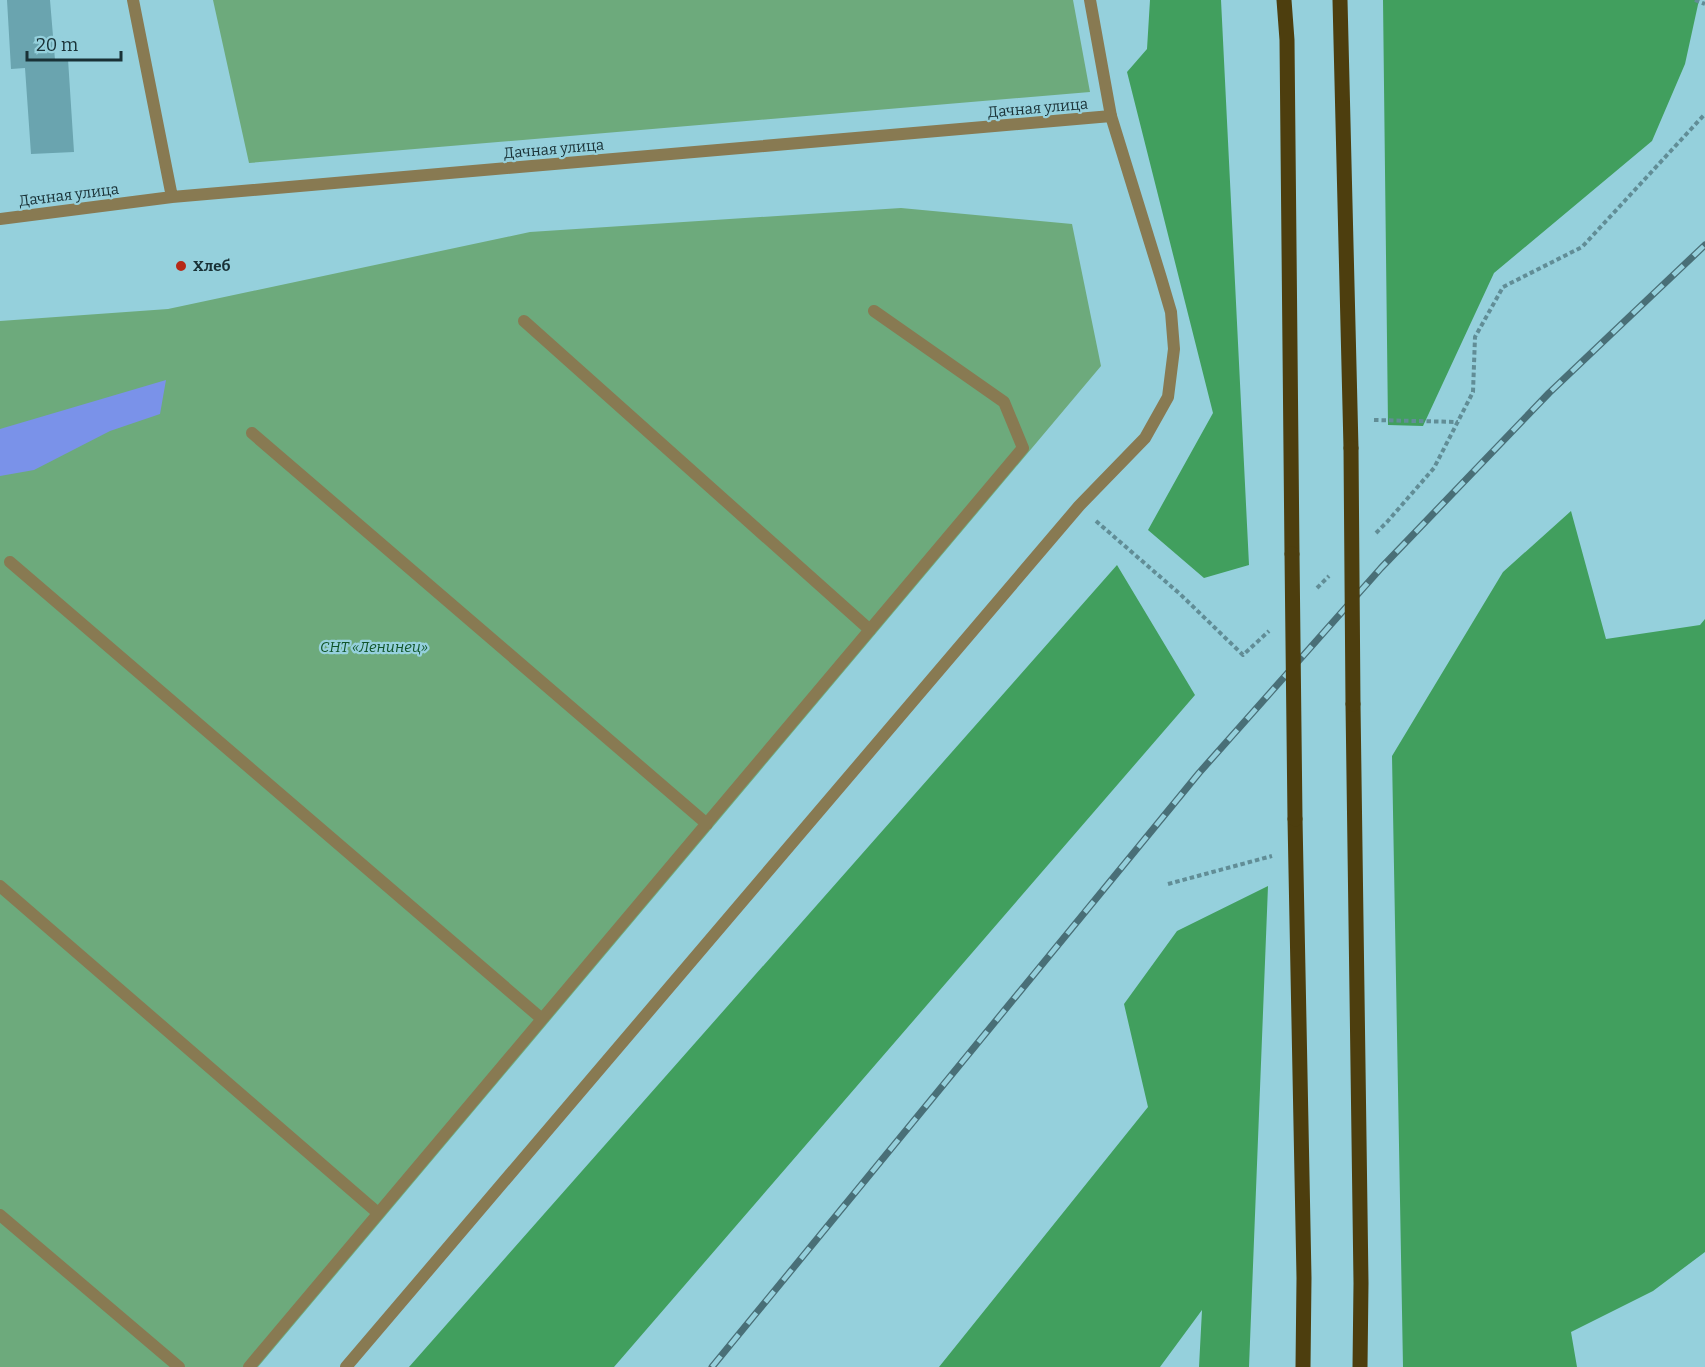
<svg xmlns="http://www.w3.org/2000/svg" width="1705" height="1367" viewBox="0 0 1705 1367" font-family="Bitter,serif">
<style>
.green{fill:#6daa7c}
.forest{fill:#419f5e}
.water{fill:#7a92e9}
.building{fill:#6aa4af}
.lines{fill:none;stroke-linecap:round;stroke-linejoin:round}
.path{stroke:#618d96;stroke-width:4;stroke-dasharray:4.5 3;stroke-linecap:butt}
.lane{stroke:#887a52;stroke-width:12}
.street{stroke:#887a52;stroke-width:12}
.primary{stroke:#4d3e0e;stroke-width:15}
.rail-casing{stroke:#496f77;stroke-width:7}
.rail{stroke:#95d0dc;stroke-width:4.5;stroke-dasharray:14;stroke-linecap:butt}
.primary-bridge{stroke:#4d3e0e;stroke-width:15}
.poi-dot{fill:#b62917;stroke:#95d0dc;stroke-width:2}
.labels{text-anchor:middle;stroke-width:4.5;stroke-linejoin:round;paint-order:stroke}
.street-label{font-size:15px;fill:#193136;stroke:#95d0dc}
.poi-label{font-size:15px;font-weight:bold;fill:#193136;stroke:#95d0dc;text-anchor:start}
.park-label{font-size:15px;font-style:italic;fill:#11552a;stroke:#95d0dc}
</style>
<rect width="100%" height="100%" fill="#95d0dc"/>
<path class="green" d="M213 0H1073L1090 92 249 163Z
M901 208 1072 224 1101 366 258 1367H0V321L168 309 530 232Z"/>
<path class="forest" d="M1150 0H1221L1249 565 1204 578 1148 530 1213 413 1127 72 1147 49Z
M1383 0H1699L1685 64 1652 141 1494 273 1423 426 1388 425Z
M1571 511 1606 639 1700 625 1705 619V1252L1653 1291 1571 1332 1577 1367H1403L1392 756 1503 572Z
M1117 565 1195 695 614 1367H409Z
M1268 886 1249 1367H1199L1202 1310 1160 1367H939L1148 1107 1124 1004 1177 931Z"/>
<path class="water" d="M166 380 160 414 110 431 34 470 0 476V429Z"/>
<path class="building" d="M7 0H50L55 60 68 59 74 152 31 154 25 68 11 69Z"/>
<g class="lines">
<path class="path" d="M1695 0 1705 4
M1374 420 1458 422
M1096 521 1180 594 1243 655 1269 631
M1376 533 1387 522 1434 468 1473 392 1475 337 1503 287 1582 247 1705 114
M1317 588 1329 576
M1168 884 1272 856"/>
<path class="lane" d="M1090 0 1111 116
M524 321 870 630
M252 433 707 824
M10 562 542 1019
M0 886 378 1213
M0 1215 179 1367
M249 1367 1023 448 1004 402 874 311"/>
<path class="street" d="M133 0 172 197
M0 219 172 197 1111 116 1161 278 1171 312 1174 349 1168 397 1145 438 1079 506 346 1367"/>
<path class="primary" d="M1284 0 1287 40 1292 554
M1340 0 1351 448
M1353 704 1361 1283 1360 1367
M1295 819 1304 1278 1303 1367"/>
<defs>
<path id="rail" d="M712 1367 1199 773 1381 568 1549 393 1705 245"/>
</defs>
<use href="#rail" class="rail-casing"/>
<use href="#rail" class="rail"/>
<path class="primary-bridge" d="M1351 448 1353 704
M1292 554 1295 819"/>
</g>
<circle class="poi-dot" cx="181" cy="266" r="6"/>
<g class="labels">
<g class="street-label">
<text transform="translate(1038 108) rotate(-5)" y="5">Дачная улица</text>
<text transform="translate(554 149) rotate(-5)" y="5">Дачная улица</text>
<text transform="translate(69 195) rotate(-7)" y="5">Дачная улица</text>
</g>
<g class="poi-label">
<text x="193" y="271">Хлеб</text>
</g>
<g class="park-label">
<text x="374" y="652">СНТ «Ленинец»</text>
</g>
</g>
<path d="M27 51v9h94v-9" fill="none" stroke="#193136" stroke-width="3"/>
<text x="36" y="51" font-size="18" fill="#193136" stroke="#95d0dc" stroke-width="4.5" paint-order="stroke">20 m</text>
</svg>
